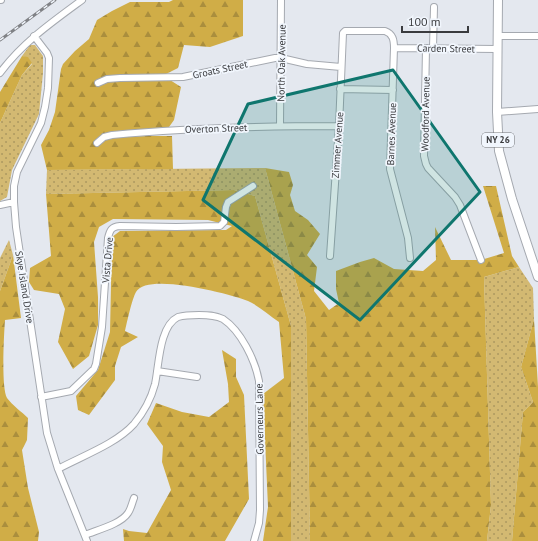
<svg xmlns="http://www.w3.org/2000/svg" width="538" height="541" viewBox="0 0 538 541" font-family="'PT Sans',sans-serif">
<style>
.grass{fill:url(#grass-dots)}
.forest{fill:url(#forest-firs)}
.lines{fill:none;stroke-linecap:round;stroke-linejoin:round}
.minor-casing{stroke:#a5a9b0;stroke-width:8}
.major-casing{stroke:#a5a9b0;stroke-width:10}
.minor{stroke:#fff;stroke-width:6}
.major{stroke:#fff;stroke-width:8}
.rail-casing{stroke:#808286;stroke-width:3}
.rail{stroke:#f1f6fd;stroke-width:1.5;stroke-dasharray:4.5;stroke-linecap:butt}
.marked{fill:#0f766e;fill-opacity:0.2;stroke:#0f766e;stroke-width:3;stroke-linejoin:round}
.labels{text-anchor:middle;stroke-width:3.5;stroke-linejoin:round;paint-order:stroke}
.shield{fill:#f1f6fd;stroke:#717377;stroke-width:1}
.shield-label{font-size:9px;font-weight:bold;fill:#3a3b3e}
.street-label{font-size:10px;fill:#3a3b3e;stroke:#f1f6fd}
</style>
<defs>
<pattern id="grass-dots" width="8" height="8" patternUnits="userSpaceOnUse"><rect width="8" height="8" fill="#d3b972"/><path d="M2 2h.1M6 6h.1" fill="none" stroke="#ac985f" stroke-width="1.8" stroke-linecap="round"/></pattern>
<pattern id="forest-firs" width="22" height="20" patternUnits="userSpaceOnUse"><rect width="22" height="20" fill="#d0ad47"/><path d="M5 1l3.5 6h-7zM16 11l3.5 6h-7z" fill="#aa8e3d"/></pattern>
</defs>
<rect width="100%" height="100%" fill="#e4e8ef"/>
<path class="grass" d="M30 45H35L43 56V73L39 114 12 170 7 197 0 201V123L22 75 32 64 28 58 22 56Z
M265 168 306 319 310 541H291V326L255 196 234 190 46 194 47 170Z
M9 240 13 255 0 291V258Z
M519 267 533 288 534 319 521 367 533 402 523 412 512 541H487L491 505 484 277Z"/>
<path class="forest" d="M173 0H243V36L210 47 184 45 178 68 166 74 123 81 170 80 181 87 174 120 169 127 118 131 121 137 146 136H172L173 169 47 170 41 145 49 130 55 112 61 69 63 64 75 51 89 39 97 20 112 11 130 2H169Z
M22 56 28 57 32 63 22 75 0 123V92Z
M265 168 289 172 293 185 290 195 295 211 308 220 320 234 307 255 317 267 314 291 329 310 339 303 336 289V271L360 262 374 258 394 269 423 271 436 260 435 227 451 260H481L504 253 483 186H496L512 256 519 267 484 277 491 505 487 541H310L306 319Z
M234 190 255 196 291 326V541H263L268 507 263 394 284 378 279 322C269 315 259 306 248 301 230 294 147 272 136 292 132 299 127 322 125 331L138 337 121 347 115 366V380L89 415 78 410 76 396 98 370 110 332 112 237 120 231 226 230 232 226 208 220 113 219 99 227 94 242 98 297V325L89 356 73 369 58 342 65 309 59 294 34 290 29 282 30 268 51 256 46 194Z
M13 255 21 318 5 320C4 334 1 388 7 398 12 405 22 412 28 418L27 440 22 450 28 488 39 532 38 541H0V291Z
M534 319 538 387V541H512L523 412 533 402 521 367Z
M222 350 236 359V377L244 395 249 499 225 541H124L123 529 129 531 147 533 171 490 162 462 163 446 147 424 156 403 182 412 209 417 229 402 228 384Z"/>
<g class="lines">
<defs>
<path id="minor" d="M0 0H1
M34 36 47 53 49 58 48 88 45 107 41 123 17 172 14 186V202L16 227 47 433 58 469 87 541
M498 36H538
M394 48 497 49
M426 48 424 156 426 164 428 168 455 197 460 205 481 260
M433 48 434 7
M0 73C22 43 52 22 82 0
M98 83 107 79 120 78 183 77 275 58H281L307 64 341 67
M340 89 393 90
M497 112 538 109
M280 126 281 0
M97 143 104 137 112 135C188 128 263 126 339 126
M0 205 14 202
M330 256 339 126 343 33 345 31H385C393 34 394 40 394 48L390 169 408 238 410 258
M157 371 197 377
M41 397 71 391 94 369 96 364 102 327 108 238C110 230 111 227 120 226L176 227 220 226 224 222 226 207 228 202 253 186
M58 469C82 456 116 444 134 424 144 412 151 399 155 384 159 366 159 326 178 317 185 315 192 315 199 315 207 315 215 315 223 319 241 331 255 360 259 381L260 510 259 523 254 541
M85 535C97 530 121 524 128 513 131 509 132 503 134 498"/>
<path id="major" d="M498 0 497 112 499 151 512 199 538 277"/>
</defs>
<use href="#minor" class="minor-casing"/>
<use href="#major" class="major-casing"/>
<use href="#minor" class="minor"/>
<use href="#major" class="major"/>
<defs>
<path id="rail" d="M0 40 55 0"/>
</defs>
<use href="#rail" class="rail-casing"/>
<use href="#rail" class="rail"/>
</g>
<path class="marked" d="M393 70 480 192 360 320 203 200 248 104Z"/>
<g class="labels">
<rect class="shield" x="482" y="133" width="32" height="14" rx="3"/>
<g class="shield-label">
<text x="498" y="143">NY 26</text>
</g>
<g class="street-label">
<text transform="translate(446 48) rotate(1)" y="4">Carden Street</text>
<text transform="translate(281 63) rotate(-89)" y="4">North Oak Avenue</text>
<text transform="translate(220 69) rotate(-12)" y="4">Groats Street</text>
<text transform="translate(425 114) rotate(-89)" y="4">Woodford Avenue</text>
<text transform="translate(216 128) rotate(-2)" y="4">Overton Street</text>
<text transform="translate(391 134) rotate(-88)" y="4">Barnes Avenue</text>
<text transform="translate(337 145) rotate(-86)" y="4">Zimmer Avenue</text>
<text transform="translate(107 260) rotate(-85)" y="4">Vista Drive</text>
<text transform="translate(25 287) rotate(81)" y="4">Skye Island Drive</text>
<text transform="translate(259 419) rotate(-91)" y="4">Governeurs Lane</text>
</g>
</g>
<path d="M402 26v6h66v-6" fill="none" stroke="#3a3b3e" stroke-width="2"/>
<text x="408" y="26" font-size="12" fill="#3a3b3e" stroke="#f1f6fd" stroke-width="3" paint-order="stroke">100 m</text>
</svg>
